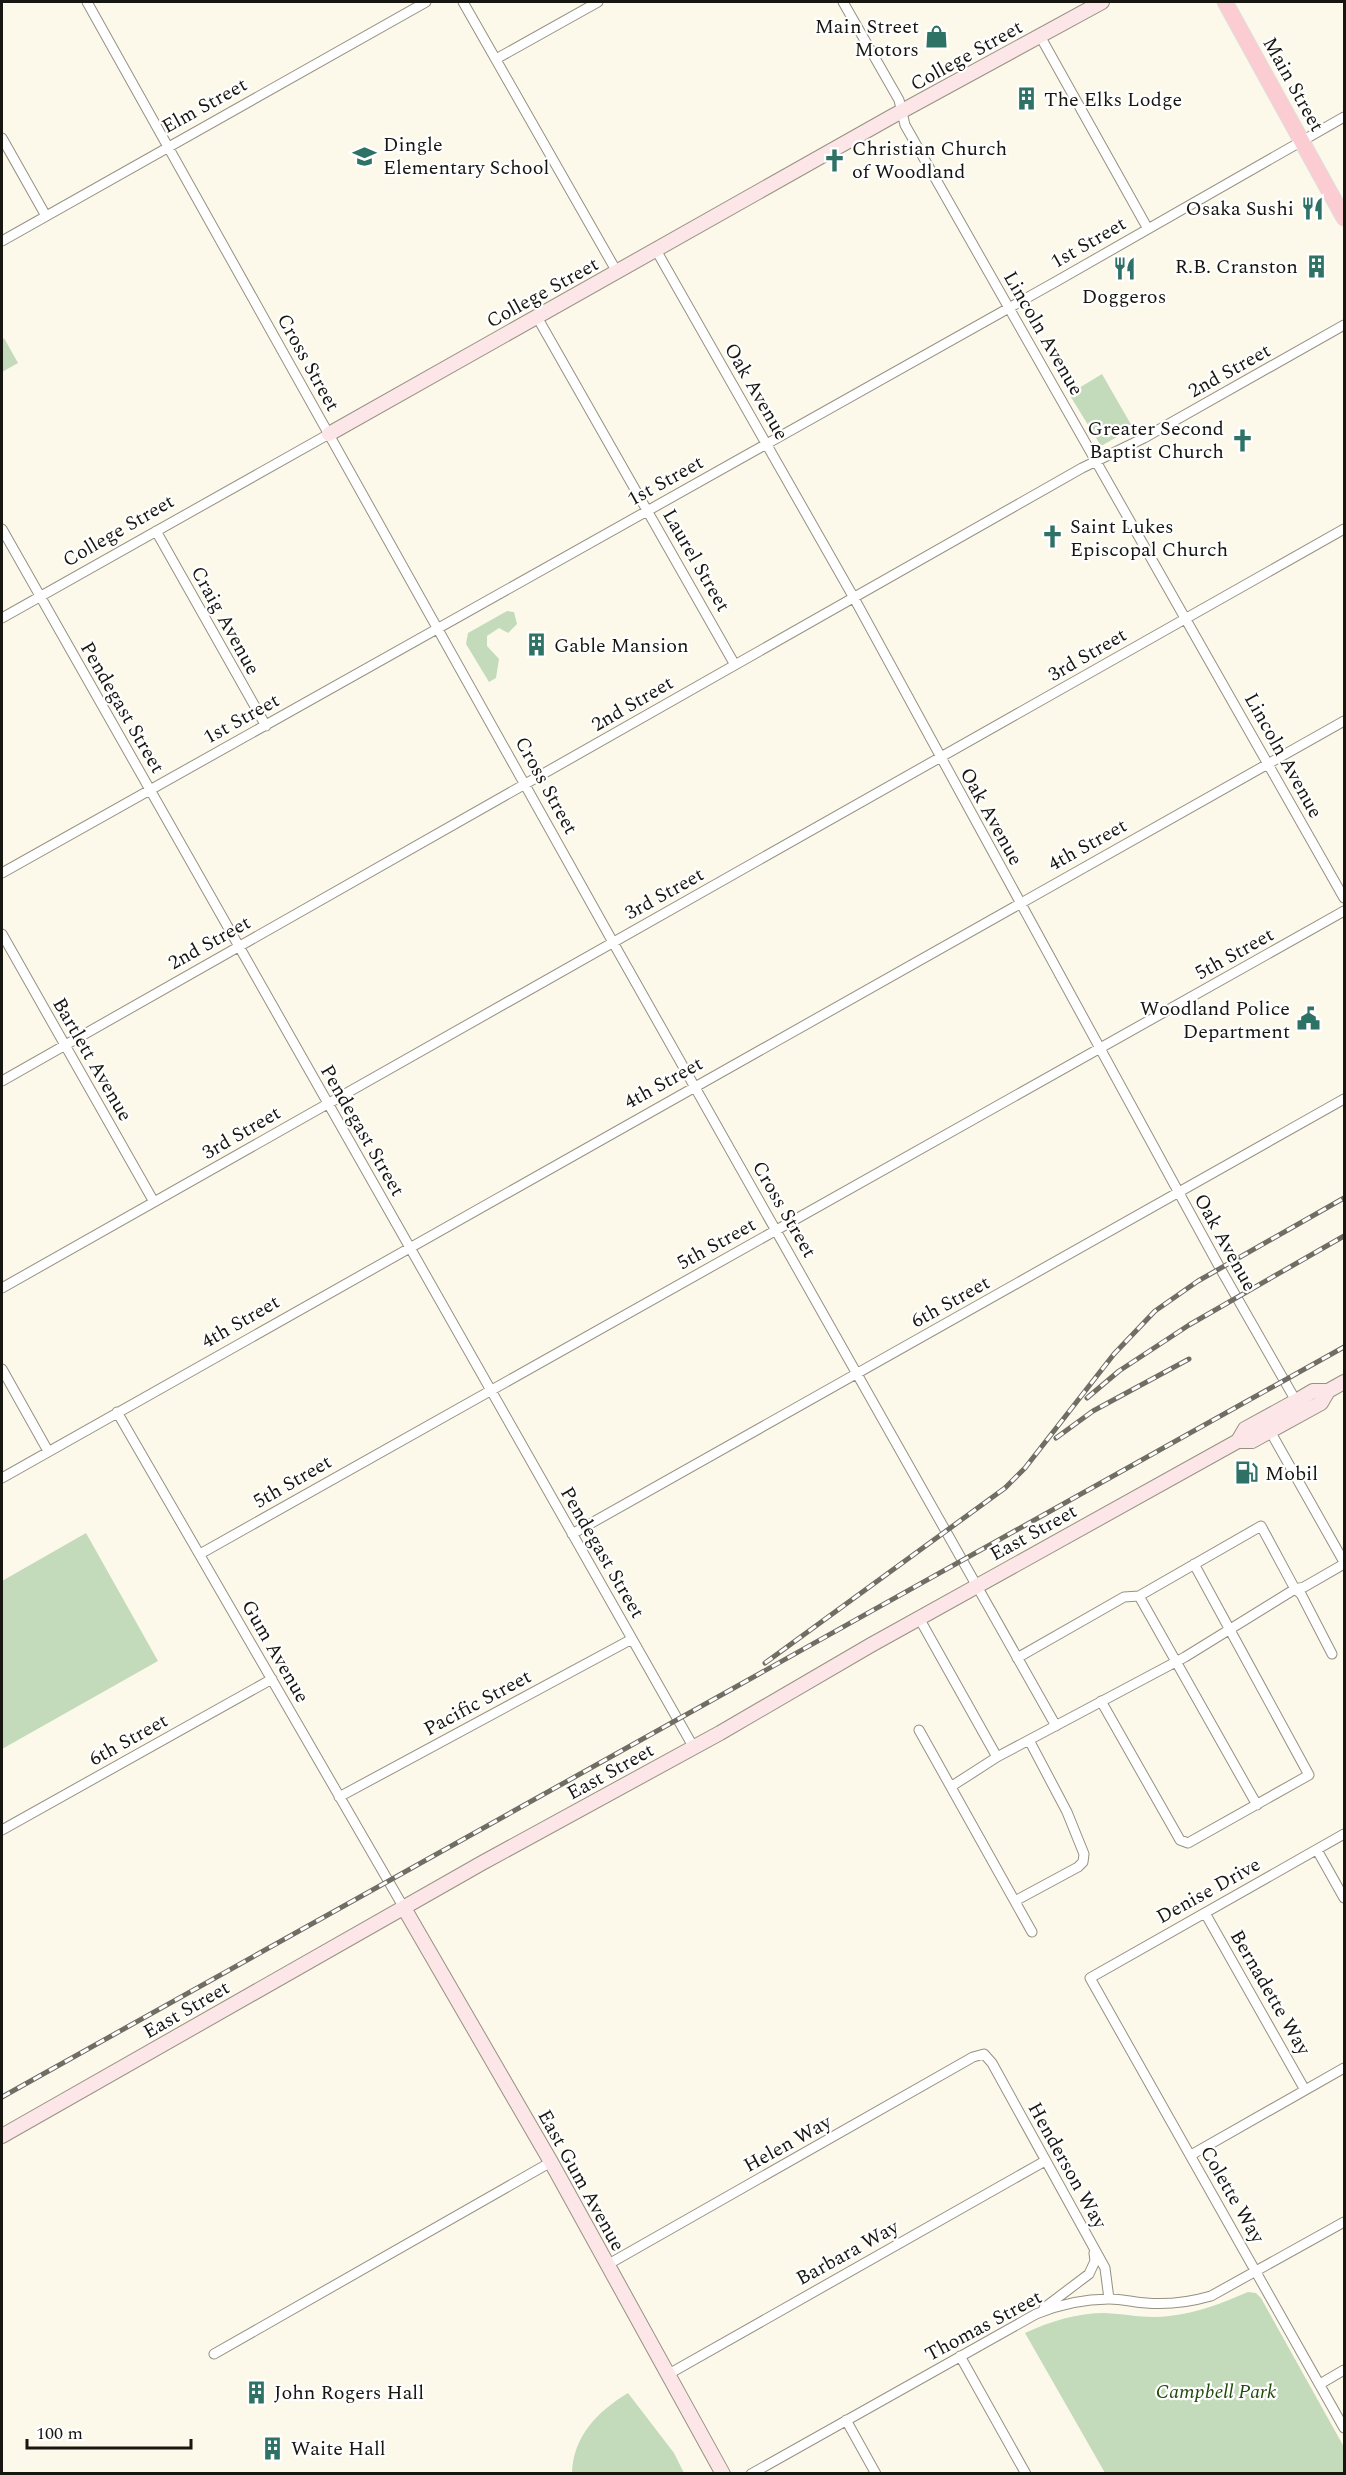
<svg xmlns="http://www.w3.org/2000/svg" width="1346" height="2475" viewBox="0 0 1346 2475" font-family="Spectral,serif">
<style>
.green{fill:#c3dbbb}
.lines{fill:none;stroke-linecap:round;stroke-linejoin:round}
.street-casing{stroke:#959183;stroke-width:11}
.secondary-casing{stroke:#959183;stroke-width:16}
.primary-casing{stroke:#dfdede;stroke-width:17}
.street{stroke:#fff;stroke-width:9}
.secondary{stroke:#fde6e8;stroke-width:14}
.primary{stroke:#fbcdd2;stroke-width:15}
.rail-casing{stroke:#6f6d64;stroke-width:5}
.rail{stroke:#fff;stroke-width:3;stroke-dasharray:9;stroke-linecap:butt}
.labels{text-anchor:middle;stroke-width:4.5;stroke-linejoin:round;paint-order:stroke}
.poi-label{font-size:20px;fill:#171611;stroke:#fff;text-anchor:start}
.street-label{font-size:20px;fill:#171611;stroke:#fff}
.park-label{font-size:20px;font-style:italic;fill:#214b0c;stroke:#fff}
</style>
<rect width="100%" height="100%" fill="#fdf9ea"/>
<path class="green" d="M4 338 18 363 2 372V340Z
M1102 374 1133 428 1101 446 1069 394Z
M507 611 514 612 517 624 508 633 499 628 487 636V646L499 659 496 678 489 682 466 644 468 633Z
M86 1533 158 1661 2 1749V1581Z
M1248 2292 1256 2293 1261 2298 1344 2447V2473H1105L1025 2333C1051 2321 1077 2313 1105 2313 1126 2314 1148 2319 1169 2316 1198 2313 1222 2303 1248 2292Z
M628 2393 674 2453 684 2473H572C573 2436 598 2411 628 2393Z"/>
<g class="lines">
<defs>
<path id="street" d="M87 2 619 953 1056 1726
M463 2 617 272
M843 2 899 100 905 125 1344 898
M1040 36 1148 229
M496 59 598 2
M2 138 46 216
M2 241 426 2
M656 250 854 598 1220 1268 1296 1401
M537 317 735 665
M2 529 694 1748
M156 531 266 726
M2 618 329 434
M2 873 1057 281 1344 117
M2 934 154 1202
M2 1081 1082 468 1144 438 1344 325
M2 1288 1344 529
M2 1369 48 1451
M117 1412 404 1908
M1270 1431 1344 1562
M2 1478 1344 721
M572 1534 1344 1099
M200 1554 1344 911
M1139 1596 1257 1805
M919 1618 997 1757
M1017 1658 1124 1597 1139 1596 1261 1526 1295 1589 1301 1594 1332 1654
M1101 1701 1180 1840 1188 1843 1309 1775 1194 1564
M919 1730 1032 1932
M952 1786 997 1757 1185 1657 1295 1589 1304 1587 1344 1564
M339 1797 632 1639
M2 1830 272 1679
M1344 1834 1090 1978 1344 2428
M1317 1850 1344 1898
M1015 1901 1078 1867 1083 1862 1084 1854 1067 1812 1029 1740
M1205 1913 1305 2090
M1191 2155 1344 2068
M607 2265 973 2057 984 2054 992 2063 1105 2268 1109 2299
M1044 2308 1089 2274 1095 2261 1094 2253
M214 2354 551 2162
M960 2356 1026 2474
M667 2375 1045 2161
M1320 2384 1344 2370
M846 2420 876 2474
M751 2474 1036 2314C1058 2305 1084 2299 1109 2299 1121 2299 1134 2302 1146 2303 1168 2305 1190 2302 1211 2296L1344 2222"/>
<path id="secondary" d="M329 434 891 117 1102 2
M1238 1441 1245 1429 1296 1401 1313 1391H1328
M404 1908 551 2162 723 2474
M2 2136 482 1863 720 1733 871 1645 1238 1441H1252L1321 1403 1328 1391 1344 1382"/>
<path id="primary" d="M1225 2 1344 218"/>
</defs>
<use href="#street" class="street-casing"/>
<use href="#secondary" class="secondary-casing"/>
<use href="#primary" class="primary-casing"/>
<use href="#street" class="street"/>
<use href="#secondary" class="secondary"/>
<use href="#primary" class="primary"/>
<defs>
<path id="rail" d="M1087 1398 1119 1371 1189 1325 1344 1236
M1056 1438 1093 1411 1189 1359
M765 1663 1005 1488 1025 1468 1114 1354 1155 1311 1198 1281 1344 1198
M2 2097 1344 1347"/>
</defs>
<use href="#rail" class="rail-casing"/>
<use href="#rail" class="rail"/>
</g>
<defs>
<symbol id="shop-bare" viewBox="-9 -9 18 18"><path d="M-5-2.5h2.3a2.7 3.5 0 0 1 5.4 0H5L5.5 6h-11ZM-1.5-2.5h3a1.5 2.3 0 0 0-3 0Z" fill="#2d7265" stroke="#fff" stroke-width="2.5" paint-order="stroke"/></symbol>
<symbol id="building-bare" viewBox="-9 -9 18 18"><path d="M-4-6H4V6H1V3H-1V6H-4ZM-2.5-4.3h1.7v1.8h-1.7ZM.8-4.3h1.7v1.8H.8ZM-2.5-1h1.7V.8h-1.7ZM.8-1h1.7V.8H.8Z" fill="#2d7265" stroke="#fff" stroke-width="2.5" paint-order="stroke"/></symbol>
<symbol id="school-bare" viewBox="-9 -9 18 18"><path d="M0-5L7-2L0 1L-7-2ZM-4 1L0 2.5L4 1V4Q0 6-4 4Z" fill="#2d7265" stroke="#fff" stroke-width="2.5" paint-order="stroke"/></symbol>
<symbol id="church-bare" viewBox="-9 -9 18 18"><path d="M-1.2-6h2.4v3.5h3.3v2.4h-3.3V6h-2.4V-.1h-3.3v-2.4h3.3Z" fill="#2d7265" stroke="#fff" stroke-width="2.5" paint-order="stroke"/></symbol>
<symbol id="restaurant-bare" viewBox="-9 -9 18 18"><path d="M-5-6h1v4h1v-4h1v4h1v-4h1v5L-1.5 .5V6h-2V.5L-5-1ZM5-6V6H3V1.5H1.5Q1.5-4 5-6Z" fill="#2d7265" stroke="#fff" stroke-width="2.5" paint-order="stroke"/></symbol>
<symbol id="civic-bare" viewBox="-9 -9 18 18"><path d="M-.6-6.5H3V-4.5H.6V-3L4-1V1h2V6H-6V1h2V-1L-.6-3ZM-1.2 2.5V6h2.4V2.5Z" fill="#2d7265" stroke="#fff" stroke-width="2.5" paint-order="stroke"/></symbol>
<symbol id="fuel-bare" viewBox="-9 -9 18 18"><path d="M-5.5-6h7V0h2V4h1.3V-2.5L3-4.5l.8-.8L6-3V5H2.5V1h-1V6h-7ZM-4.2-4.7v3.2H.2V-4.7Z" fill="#2d7265" stroke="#fff" stroke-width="2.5" paint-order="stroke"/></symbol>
</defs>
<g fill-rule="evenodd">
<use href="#shop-bare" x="920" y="20" width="33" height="33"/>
<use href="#building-bare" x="1010" y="82" width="33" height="33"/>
<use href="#school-bare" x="348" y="140" width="33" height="33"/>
<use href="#church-bare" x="818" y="144" width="33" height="33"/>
<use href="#restaurant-bare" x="1296" y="192" width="33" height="33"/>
<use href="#building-bare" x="1300" y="250" width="33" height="33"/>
<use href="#restaurant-bare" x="1108" y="252" width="33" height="33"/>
<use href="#church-bare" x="1226" y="424" width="33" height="33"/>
<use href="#church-bare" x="1036" y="520" width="33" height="33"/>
<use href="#building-bare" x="520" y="628" width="33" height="33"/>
<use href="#civic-bare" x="1292" y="1002" width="33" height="33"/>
<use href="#fuel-bare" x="1230" y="1456" width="33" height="33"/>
<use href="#building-bare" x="240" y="2376" width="33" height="33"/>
<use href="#building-bare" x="256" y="2432" width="33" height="33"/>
</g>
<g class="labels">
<g class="poi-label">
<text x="919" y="33" text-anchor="end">Main Street<tspan x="919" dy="23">Motors</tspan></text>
<text x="1044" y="106">The Elks Lodge</text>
<text x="383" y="151">Dingle<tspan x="383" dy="23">Elementary School</tspan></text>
<text x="852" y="155">Christian Church<tspan x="852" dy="23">of Woodland</tspan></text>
<text x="1294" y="215" text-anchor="end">Osaka Sushi</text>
<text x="1298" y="273" text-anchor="end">R.B. Cranston</text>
<text x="1124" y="303" text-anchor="middle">Doggeros</text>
<text x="1224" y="435" text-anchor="end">Greater Second<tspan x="1224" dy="23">Baptist Church</tspan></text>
<text x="1070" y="533">Saint Lukes<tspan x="1070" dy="23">Episcopal Church</tspan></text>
<text x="554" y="652">Gable Mansion</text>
<text x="1290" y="1015" text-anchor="end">Woodland Police<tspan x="1290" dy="23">Department</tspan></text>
<text x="1265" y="1480">Mobil</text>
<text x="274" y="2399">John Rogers Hall</text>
<text x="291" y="2455">Waite Hall</text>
</g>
<g class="street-label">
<text transform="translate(966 55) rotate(-29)" y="7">College Street</text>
<text transform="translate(1294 84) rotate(61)" y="7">Main Street</text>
<text transform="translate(204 105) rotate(-29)" y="7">Elm Street</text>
<text transform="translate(1088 242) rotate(-30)" y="7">1st Street</text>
<text transform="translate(542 292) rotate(-29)" y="7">College Street</text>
<text transform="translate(1044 333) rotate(60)" y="7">Lincoln Avenue</text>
<text transform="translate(309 362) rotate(61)" y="7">Cross Street</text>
<text transform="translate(1229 370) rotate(-29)" y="7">2nd Street</text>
<text transform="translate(757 391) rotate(60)" y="7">Oak Avenue</text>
<text transform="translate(665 480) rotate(-29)" y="7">1st Street</text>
<text transform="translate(118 530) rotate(-30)" y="7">College Street</text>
<text transform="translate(697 560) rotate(60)" y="7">Laurel Street</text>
<text transform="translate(226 620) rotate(61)" y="7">Craig Avenue</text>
<text transform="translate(1087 654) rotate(-30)" y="7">3rd Street</text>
<text transform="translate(632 703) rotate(-30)" y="7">2nd Street</text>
<text transform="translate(123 707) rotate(60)" y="7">Pendegast Street</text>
<text transform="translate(241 718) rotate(-29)" y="7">1st Street</text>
<text transform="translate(1284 755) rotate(61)" y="7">Lincoln Avenue</text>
<text transform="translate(547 785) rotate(61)" y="7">Cross Street</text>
<text transform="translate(992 816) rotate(61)" y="7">Oak Avenue</text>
<text transform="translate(1087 844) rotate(-29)" y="7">4th Street</text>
<text transform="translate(664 893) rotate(-29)" y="7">3rd Street</text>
<text transform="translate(209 942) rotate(-29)" y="7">2nd Street</text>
<text transform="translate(1234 953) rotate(-29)" y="7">5th Street</text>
<text transform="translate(93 1059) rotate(60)" y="7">Bartlett Avenue</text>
<text transform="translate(663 1082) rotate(-29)" y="7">4th Street</text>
<text transform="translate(363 1130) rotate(60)" y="7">Pendegast Street</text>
<text transform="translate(241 1132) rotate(-30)" y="7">3rd Street</text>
<text transform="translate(785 1209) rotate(60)" y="7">Cross Street</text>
<text transform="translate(1226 1242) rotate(61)" y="7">Oak Avenue</text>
<text transform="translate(716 1243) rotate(-29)" y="7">5th Street</text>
<text transform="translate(950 1301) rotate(-29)" y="7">6th Street</text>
<text transform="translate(240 1321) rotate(-30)" y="7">4th Street</text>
<text transform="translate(292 1481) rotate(-30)" y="7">5th Street</text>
<text transform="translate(1033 1532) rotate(-29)" y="7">East Street</text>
<text transform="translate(603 1552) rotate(60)" y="7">Pendegast Street</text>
<text transform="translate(276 1651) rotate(60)" y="7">Gum Avenue</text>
<text transform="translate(477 1702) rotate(-28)" y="7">Pacific Street</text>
<text transform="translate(128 1739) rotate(-29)" y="7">6th Street</text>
<text transform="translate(610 1771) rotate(-29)" y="7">East Street</text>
<text transform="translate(1208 1890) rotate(-29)" y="7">Denise Drive</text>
<text transform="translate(1271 1992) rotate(60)" y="7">Bernadette Way</text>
<text transform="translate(186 2009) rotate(-30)" y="7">East Street</text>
<text transform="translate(787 2143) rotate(-29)" y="7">Helen Way</text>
<text transform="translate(1068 2165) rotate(61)" y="7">Henderson Way</text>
<text transform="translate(582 2180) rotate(61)" y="7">East Gum Avenue</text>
<text transform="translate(1233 2194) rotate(60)" y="7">Colette Way</text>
<text transform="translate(847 2252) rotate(-29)" y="7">Barbara Way</text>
<text transform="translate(983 2325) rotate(-28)" y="7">Thomas Street</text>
</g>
<g class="park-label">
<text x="1216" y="2398">Campbell Park</text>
</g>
</g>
<rect width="1346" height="2475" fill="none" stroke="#171611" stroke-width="6"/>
<path d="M27 2439v9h164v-9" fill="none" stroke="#171611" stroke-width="3"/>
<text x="36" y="2439" font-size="18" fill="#171611" stroke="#ffffff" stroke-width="4.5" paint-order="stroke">100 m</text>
</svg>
